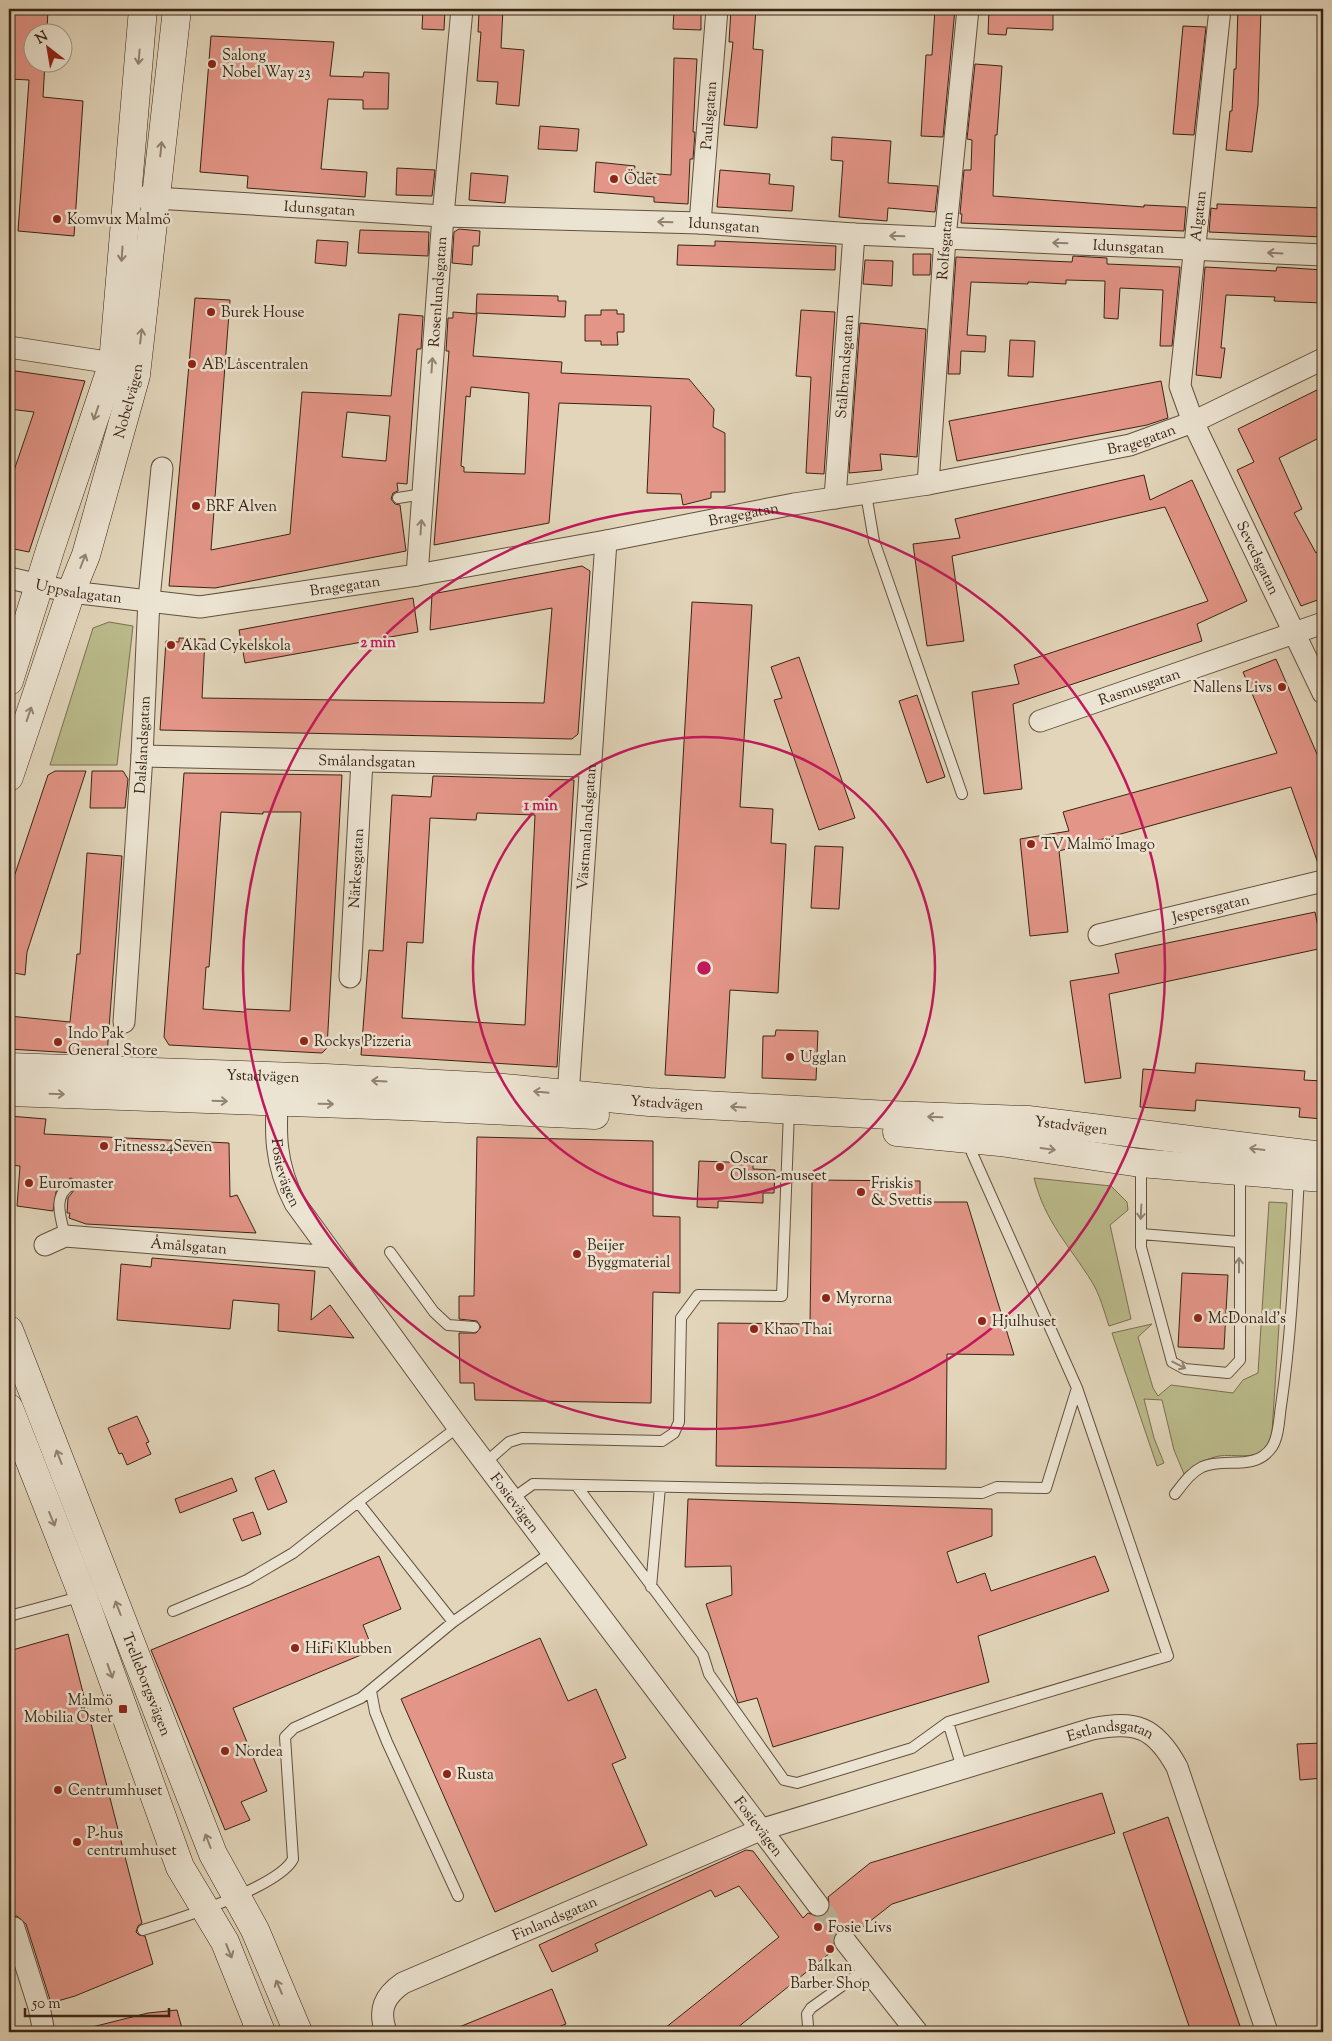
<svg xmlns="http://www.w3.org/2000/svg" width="1332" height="2041" viewBox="0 0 1332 2041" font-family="'Sorts Mill Goudy',serif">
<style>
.green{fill:#bbbb8b;stroke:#7a7050}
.building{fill:#e39587;stroke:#392414;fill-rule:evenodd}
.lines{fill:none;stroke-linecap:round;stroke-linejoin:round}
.street-tunnel{stroke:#c0b299;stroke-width:21;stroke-dasharray:21 11;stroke-linecap:butt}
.lane-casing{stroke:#63503e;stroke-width:12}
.street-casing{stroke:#63503e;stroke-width:23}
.secondary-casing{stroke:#392414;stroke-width:29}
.lane{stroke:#ece4d2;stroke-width:10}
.street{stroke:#ece4d2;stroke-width:21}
.secondary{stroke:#ece4d2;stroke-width:28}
.oneway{stroke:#928473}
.ring{fill:none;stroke:#c2185b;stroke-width:2.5}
.poi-dot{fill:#8f2418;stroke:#ece4d2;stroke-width:2}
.labels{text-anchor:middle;stroke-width:5;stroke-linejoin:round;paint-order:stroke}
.poi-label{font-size:15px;fill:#392414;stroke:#ece4d2;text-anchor:start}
.street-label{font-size:15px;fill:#392414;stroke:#ece4d2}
.centre{fill:#c2185b;stroke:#ece4d2;stroke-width:2.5}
.ring-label{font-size:15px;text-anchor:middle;font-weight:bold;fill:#c2185b;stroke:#ece4d2;stroke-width:5;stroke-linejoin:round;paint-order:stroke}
</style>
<rect width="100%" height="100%" fill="#e2d5ba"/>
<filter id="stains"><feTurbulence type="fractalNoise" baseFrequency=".004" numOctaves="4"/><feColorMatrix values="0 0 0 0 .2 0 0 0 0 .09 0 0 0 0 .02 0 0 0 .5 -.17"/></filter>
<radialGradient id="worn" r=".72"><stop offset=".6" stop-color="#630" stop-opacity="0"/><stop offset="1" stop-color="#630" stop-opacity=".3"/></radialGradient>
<path class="green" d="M109 622 133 626 117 765H50L93 628Z
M1034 1178 1111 1186 1127 1202 1128 1210 1110 1225 1131 1319 1109 1326C1104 1311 1100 1295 1092 1282 1069 1245 1045 1222 1034 1178Z
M1269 1202 1287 1203 1272 1432C1271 1436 1270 1443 1267 1447 1256 1462 1230 1452 1215 1457 1203 1460 1194 1467 1184 1474L1174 1450 1162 1400 1144 1399 1154 1438 1164 1463 1157 1466 1112 1333 1152 1324 1138 1337 1153 1388 1158 1396 1171 1385 1233 1393 1243 1380 1258 1373Z"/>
<path class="building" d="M9 9H48L47 32H32V62H45L43 97 83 101 74 236 18 231 29 80 9 79Z
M423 9H445L444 30 422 29Z
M482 9H503L501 48 524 50 519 106 496 104 498 82 477 81 481 32H478L479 13H481Z
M674 9H701V30L673 29Z
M731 9H756L753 49 763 50 757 128 724 125 733 42H729Z
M935 9H955L943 137 921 136 926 55H932Z
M989 9 1053 14V30L1007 28 1006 35 988 34Z
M1238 9H1261L1258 105 1252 152 1226 150 1230 111H1232L1234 69H1236Z
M1183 26 1206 27 1194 135 1173 134Z
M211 36 334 42 330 76 363 77 364 72 389 73 388 109H363V100L328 99 321 169 367 172 365 197 247 188 248 176 200 172Z
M674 58 697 59 693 132H695L693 159H690L688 204 654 202V197L594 192 596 162 635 166 634 172 671 175Z
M975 64 1002 66 997 135H995L993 196 1144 207V205L1186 207 1184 231 961 223 962 214H960L964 170H971L972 140 967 139Z
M540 126 579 129 577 151 538 149Z
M832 137 891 141 888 183 938 186 935 212 888 208 887 221 839 217 843 161 831 160Z
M397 168 435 170 432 196 396 195Z
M720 170 770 174 769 184 794 186 792 211 717 207Z
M471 173 508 176 505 203 469 200Z
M1217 204 1323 208V237L1209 232 1211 208 1217 209Z
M459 229 480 231 479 246H473L472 265 452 263 454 232Z
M360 230 429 232 428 256 358 253Z
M317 240 348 242 346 266 315 263Z
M715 241 836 246 835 270 677 265 678 245 715 246Z
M913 254H931L930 275H913Z
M1073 256 1107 258V264L1180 267 1172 346H1160L1163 290 1120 288 1118 319 1104 318 1105 281 1066 280V284L1028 282V284L971 282 967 335 986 336 985 352 961 351 960 374H948L956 257 1072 262Z
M865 260 893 261 892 286 863 284Z
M1205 267 1276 271 1277 267 1323 270V303L1274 301 1275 297 1226 295 1221 348H1225L1221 378 1196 375Z
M477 294 558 296V301H566L565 317 476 313Z
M195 298 230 300 211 550 290 534 302 392 391 396 399 314 423 316 421 349H417L407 484 397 483 398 491 393 493 391 499 395 504 400 505 406 551 215 588 169 586ZM347 412 390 416 386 461 342 457Z
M601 310H617V314H624V332H617L618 345H601V341H585V315H601Z
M801 310 835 312 824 474 806 473 811 377 796 376Z
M453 312 477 314 473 356 562 362 561 373 689 379 714 409 713 427 725 433V492H711V498L683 505 681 494 647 493 651 406 559 403 549 523 434 545 449 351H446L448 318H453ZM471 387 529 393 525 474 464 472V467L461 466 466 396 470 397Z
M860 323 926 329 917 457 880 454 882 470 849 473Z
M1010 340 1035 341 1033 377 1008 376Z
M9 370 85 381 29 552 9 548V485L34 412 9 409Z
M1161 381 1168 418 1147 425 957 461 949 421Z
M1323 387V436L1279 458 1302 509 1294 513 1316 553 1323 550V598L1301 606 1237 470 1254 462 1238 429Z
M1144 475 1150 500 1192 480 1247 601 1197 624 1202 641 1013 704 1022 789 984 794 972 692 1019 684 1014 665 1208 601 1165 507 952 556 964 641 927 646 913 544 960 538 955 519Z
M582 566 590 571 578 734 572 739 160 730 166 641 179 642V638L205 639 202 698 544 703 552 608 430 630 432 594Z
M413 598 418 632 245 663 239 630Z
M692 602 752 605 740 807 773 809 771 843 786 844 778 993 730 990 725 1078 665 1075Z
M799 657 855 818 819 830 774 700 782 698 771 667Z
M1276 659 1323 768V869H1320L1291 787 1059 851 1068 932 1030 936 1020 839 1069 831 1063 812 1277 753 1243 672Z
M917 695 945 777 927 783 899 701Z
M55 771H86L27 952 25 975 9 972V892L48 775Z
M92 771H123L128 779 125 808H90Z
M184 773 342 775 327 1048 322 1053 169 1045 164 1037ZM221 812 263 814V812H301L290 1011 245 1009V1012L203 1009 206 967H209Z
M433 776 574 780 557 1067 361 1055 369 950 383 951 392 795 431 797ZM477 813 535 815 525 1025 402 1018 407 942 423 943 430 818 476 820Z
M815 846 843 847 839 909 811 908Z
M87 853 122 856 107 1055 9 1049V1016L70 1022 77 954H80Z
M1315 912 1319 932 1323 931V948L1109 994 1121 1078 1085 1083 1070 981 1119 973 1115 954Z
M776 1030 818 1031 816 1080 762 1078 763 1036H775Z
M1196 1063 1305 1071 1304 1080 1323 1081V1119L1299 1117 1300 1108 1196 1100 1195 1111 1140 1107 1143 1069 1195 1073Z
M9 1116 46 1119 44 1134 229 1143 230 1197 237 1195 256 1233 86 1224 69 1218 70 1213H67L68 1198 78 1185 76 1180 71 1178 61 1184 56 1192 53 1211 17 1206 20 1166 9 1165Z
M477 1137 653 1141V1216L680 1217V1293L653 1292 651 1403 475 1400 474 1383H460L459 1333H476L481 1327 477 1321 459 1319V1296H474Z
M699 1161 753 1163V1169L775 1170 774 1193H763V1203L718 1201V1208L697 1207Z
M812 1180 920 1181V1202H967L1014 1355 947 1354 946 1469 716 1466 718 1323 810 1324Z
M152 1258 315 1271 311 1320 330 1305 354 1338 278 1331 279 1304 233 1300 230 1329 117 1320 121 1264 151 1267Z
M1182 1273 1228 1275 1224 1349 1178 1347Z
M137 1416 149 1442 146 1443 151 1454 127 1465 122 1453 119 1454 108 1428Z
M274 1470 287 1502 268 1510 255 1478Z
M232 1478 237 1491 180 1513 175 1499Z
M688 1499 992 1509V1536L947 1552 957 1583 985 1573 991 1591 1095 1556 1109 1591 978 1636 989 1682 773 1747 757 1698 738 1703 706 1604 732 1595 731 1566 685 1567Z
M253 1512 261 1534 242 1541 233 1519Z
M379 1556 401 1609 363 1625 373 1650 233 1708 267 1791 241 1802 250 1820 225 1830 151 1650Z
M68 1634 142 1923 138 1926 136 1932 139 1935 145 1936 153 1964 75 1996 51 2003 26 1924 17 1916 9 1917V1651Z
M540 1638 568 1701 596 1689 626 1758 612 1764 647 1845 495 1912 401 1699Z
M1323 1743V1778L1300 1780 1297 1744Z
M1102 1793 1115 1833 892 1904 855 1933 849 1929 838 1931 833 1937 835 1949 732 2032H660L779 1937 739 1886 715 1897 711 1890 595 1944 598 1951 552 1972 539 1945 746 1850 753 1851 803 1918 808 1913 820 1917 830 1909 828 1897 870 1863Z
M1168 1817 1242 2032H1191L1123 1833Z
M552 1989 566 2024 545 2032H447Z
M177 2010 183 2032H93L92 2027 148 2013Z"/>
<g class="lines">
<path class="street-tunnel" d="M818 1905 845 1941"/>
<defs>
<path id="lane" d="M866 494 874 541 962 794
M398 498 423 494
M1141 1164V1247L1172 1362 1185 1369 1228 1373 1240 1360V1173
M1141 1234 1239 1242
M65 1236C61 1218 52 1196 71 1185
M390 1252 434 1312 448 1325 474 1327
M485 1463 509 1442 522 1438 662 1441 674 1433 679 1422 681 1318 698 1295 782 1296 789 1111
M576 1485 703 1655 709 1674 784 1780 797 1783 912 1748 948 1722
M1175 1494C1183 1484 1190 1473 1202 1467 1225 1457 1255 1472 1272 1447 1279 1436 1279 1419 1281 1406 1292 1332 1295 1251 1299 1176
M512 1499 533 1484 982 1493 997 1487 1046 1488 1077 1388
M651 1587 660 1487
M173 1611 247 1580 293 1553 358 1502
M9 1616 83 1596
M453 1622 358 1502 458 1427
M371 1691 375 1712 387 1742 458 1896
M962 1768 948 1722 1168 1656 1077 1388 972 1153 971 1141
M143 1930C176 1920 279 1887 293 1859L285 1737 294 1728 361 1698 453 1622 552 1552
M808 2026 807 2014 811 2008 867 1968"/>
<g id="street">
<path id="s1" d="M1220 9 1180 386 1193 422 1323 693"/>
<path id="s2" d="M140 197 443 216 700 223 854 234 1323 255"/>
<path id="s3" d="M700 223 717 9"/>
<path d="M9 347 113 363"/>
<path id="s4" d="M928 484 945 238 968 9"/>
<path id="s5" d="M835 498 854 234"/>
<path id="s6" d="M417 575 443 216 462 9"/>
<path id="s7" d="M9 578 71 592 200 607 417 575 606 541 794 504 928 484 1130 445 1193 422 1323 359"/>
<path id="s8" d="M1040 721 1323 623"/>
<path id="s9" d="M142 756 591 766"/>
<path id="s10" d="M1099 935 1323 881"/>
<path id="s11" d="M350 977 362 761"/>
<path id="s12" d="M124 1022 142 756 149 599 162 468"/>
<path id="s13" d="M278 1088C275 1131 274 1163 295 1203L458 1427 818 1905"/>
<path id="s14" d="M567 1110 606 541"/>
<path id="s15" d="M45 1245 65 1236 333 1257"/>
<path d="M9 1930 14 1928 39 2007 44 2032"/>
<path d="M845 1941 917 2032"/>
<path id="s16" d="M386 2032C378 2010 384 1996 403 1983L760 1830 1092 1729C1136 1720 1155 1727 1177 1767L1267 2032"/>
</g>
<g id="secondary">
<path d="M9 681 51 547 113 363 143 9"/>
<path id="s17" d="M9 777 71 592 86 555 136 375 177 9"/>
<path id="s18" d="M9 1067 326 1078 494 1087 649 1102 889 1115 1028 1120 1323 1156"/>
<path d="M9 1092 403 1106 595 1115"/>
<path d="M897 1132 1000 1142 1140 1163 1323 1178"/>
<path id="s19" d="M9 1330 213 1854 255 1930 298 2032"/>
<path d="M9 1408 83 1596 180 1867 225 1942 261 2032"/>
</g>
</defs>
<use href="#lane" class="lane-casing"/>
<use href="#street" class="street-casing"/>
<use href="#secondary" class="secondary-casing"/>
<use href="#lane" class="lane"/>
<use href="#street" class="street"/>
<use href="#secondary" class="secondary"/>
</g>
<defs><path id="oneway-shaft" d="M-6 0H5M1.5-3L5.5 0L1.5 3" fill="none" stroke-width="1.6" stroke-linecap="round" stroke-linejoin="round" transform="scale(1.25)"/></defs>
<g class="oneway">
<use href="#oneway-shaft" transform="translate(139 57) rotate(95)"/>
<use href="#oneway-shaft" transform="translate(161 149) rotate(-84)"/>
<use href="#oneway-shaft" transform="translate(665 222) rotate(-178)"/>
<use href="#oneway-shaft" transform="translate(897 236) rotate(-178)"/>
<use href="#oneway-shaft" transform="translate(1060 243) rotate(-178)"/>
<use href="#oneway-shaft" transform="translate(1275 253) rotate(-177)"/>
<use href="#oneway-shaft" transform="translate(122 254) rotate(94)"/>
<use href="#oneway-shaft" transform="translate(141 336) rotate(-83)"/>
<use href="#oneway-shaft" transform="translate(432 365) rotate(-86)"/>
<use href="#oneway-shaft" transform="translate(96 413) rotate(109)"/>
<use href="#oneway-shaft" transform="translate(421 527) rotate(-86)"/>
<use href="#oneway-shaft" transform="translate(83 561) rotate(-69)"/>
<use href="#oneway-shaft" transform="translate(29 714) rotate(-71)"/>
<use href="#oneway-shaft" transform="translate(379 1081) rotate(-177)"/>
<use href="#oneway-shaft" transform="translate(541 1092) rotate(-174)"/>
<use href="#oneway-shaft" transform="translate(57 1094) rotate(2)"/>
<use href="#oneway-shaft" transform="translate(220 1101) rotate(2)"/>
<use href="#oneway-shaft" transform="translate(326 1104) rotate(1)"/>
<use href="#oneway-shaft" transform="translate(738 1107) rotate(-177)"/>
<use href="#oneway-shaft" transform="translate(935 1117) rotate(-178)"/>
<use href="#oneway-shaft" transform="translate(1048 1149) rotate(8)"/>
<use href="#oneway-shaft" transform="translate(1257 1149) rotate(-173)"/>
<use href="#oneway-shaft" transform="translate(1141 1212) rotate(93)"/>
<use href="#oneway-shaft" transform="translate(1239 1265) rotate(-90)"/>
<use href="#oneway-shaft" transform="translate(1179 1365) rotate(27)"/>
<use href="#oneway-shaft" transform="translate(59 1457) rotate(-111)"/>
<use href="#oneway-shaft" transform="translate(52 1519) rotate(68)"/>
<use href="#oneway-shaft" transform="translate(118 1608) rotate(-111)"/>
<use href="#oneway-shaft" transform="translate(110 1671) rotate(70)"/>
<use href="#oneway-shaft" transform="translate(208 1841) rotate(-111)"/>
<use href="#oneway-shaft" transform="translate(229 1951) rotate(68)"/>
<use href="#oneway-shaft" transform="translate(279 1987) rotate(-113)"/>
</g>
<g class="ring">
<circle cx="704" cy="968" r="231"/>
<circle cx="704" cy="968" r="461"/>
</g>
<g class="poi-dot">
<circle cx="212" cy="64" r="5"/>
<circle cx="614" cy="179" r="5"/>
<circle cx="57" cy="219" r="5"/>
<circle cx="211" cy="312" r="5"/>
<circle cx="192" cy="364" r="5"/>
<circle cx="196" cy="506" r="5"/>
<circle cx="171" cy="645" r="5"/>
<circle cx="1282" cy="687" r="5"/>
<circle cx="1031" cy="844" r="5"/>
<circle cx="304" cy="1041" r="5"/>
<circle cx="58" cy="1042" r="5"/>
<circle cx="790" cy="1057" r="5"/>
<circle cx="104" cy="1146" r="5"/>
<circle cx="720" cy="1167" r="5"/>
<circle cx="29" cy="1183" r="5"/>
<circle cx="861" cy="1192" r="5"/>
<circle cx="577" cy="1254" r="5"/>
<circle cx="826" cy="1298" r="5"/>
<circle cx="1198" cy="1318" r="5"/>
<circle cx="982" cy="1321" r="5"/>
<circle cx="754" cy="1329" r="5"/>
<circle cx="295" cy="1648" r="5"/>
<rect x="118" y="1704" width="10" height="10" rx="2.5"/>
<circle cx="225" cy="1751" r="5"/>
<circle cx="447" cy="1774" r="5"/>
<circle cx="58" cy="1790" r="5"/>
<circle cx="77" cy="1842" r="5"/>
<circle cx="818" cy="1927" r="5"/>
<circle cx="830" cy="1949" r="5"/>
</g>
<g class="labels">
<g class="poi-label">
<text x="222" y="60">Salong<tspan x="222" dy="17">Nobel Way 23</tspan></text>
<text x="624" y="184">Ödet</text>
<text x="67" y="224">Komvux Malmö</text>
<text x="221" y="317">Burek House</text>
<text x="202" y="369">AB Låscentralen</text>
<text x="206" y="511">BRF Alven</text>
<text x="181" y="650">Akad Cykelskola</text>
<text x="1272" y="692" text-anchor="end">Nallens Livs</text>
<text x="1041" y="849">TV Malmö Imago</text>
<text x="68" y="1038">Indo Pak<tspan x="68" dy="17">General Store</tspan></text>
<text x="314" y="1046">Rockys Pizzeria</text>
<text x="800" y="1062">Ugglan</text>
<text x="114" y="1151">Fitness24Seven</text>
<text x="730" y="1163">Oscar<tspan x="730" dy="17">Olsson-museet</tspan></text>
<text x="39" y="1188">Euromaster</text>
<text x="871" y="1188">Friskis<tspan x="871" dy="17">&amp; Svettis</tspan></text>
<text x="587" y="1250">Beijer<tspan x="587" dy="17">Byggmaterial</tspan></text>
<text x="836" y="1303">Myrorna</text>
<text x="1208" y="1323">McDonald's</text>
<text x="992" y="1326">Hjulhuset</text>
<text x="764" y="1334">Khao Thai</text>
<text x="305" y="1653">HiFi Klubben</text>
<text x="113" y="1705" text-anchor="end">Malmö<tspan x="113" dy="17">Mobilia Öster</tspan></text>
<text x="235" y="1756">Nordea</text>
<text x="457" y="1779">Rusta</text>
<text x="68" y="1795">Centrumhuset</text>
<text x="87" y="1838">P-hus<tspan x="87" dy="17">centrumhuset</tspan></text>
<text x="828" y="1932">Fosie Livs</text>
<text x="830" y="1971" text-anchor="middle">Balkan<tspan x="830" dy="17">Barber Shop</tspan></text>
</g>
<g class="street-label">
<text dy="5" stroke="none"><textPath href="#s3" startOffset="108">Paulsgatan</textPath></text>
<text dy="5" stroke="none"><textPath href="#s2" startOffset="180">Idunsgatan</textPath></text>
<text transform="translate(1198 216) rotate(-84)" y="5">Algatan</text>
<text dy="5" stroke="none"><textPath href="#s2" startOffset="585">Idunsgatan</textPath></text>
<text dy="5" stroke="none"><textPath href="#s4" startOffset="239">Rolfsgatan</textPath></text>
<text dy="5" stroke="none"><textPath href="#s2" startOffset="990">Idunsgatan</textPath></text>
<text dy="5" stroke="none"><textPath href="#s6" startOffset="284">Rosenlundsgatan</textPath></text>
<text dy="5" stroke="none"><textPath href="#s5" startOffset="132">Stålbrandsgatan</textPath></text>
<text dy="5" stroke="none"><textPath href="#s17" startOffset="395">Nobelvägen</textPath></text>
<text dy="5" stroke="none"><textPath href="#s7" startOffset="1150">Bragegatan</textPath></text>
<text dy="5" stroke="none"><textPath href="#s7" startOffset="745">Bragegatan</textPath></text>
<text dy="5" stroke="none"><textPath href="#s1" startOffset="568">Sevedsgatan</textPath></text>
<text dy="5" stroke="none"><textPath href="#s7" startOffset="340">Bragegatan</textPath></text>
<text dy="5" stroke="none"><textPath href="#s7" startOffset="71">Uppsalagatan</textPath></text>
<text dy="5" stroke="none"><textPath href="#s8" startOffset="105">Rasmusgatan</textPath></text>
<text dy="5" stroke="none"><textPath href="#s12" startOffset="278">Dalslandsgatan</textPath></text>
<text dy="5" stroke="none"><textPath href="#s9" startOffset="225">Smålandsgatan</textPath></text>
<text dy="5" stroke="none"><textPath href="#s14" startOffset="284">Västmanlandsgatan</textPath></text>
<text dy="5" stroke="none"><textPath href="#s11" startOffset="109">Närkesgatan</textPath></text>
<text dy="5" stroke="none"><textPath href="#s10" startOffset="115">Jespersgatan</textPath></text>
<text dy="5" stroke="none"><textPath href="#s18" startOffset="254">Ystadvägen</textPath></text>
<text dy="5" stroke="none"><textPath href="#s18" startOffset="659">Ystadvägen</textPath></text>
<text dy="5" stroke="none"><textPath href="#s18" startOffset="1064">Ystadvägen</textPath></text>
<text dy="5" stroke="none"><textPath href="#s13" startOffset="86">Fosievägen</textPath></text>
<text dy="5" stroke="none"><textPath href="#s15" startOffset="146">Åmålsgatan</textPath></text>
<text dy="5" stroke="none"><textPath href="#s13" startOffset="490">Fosievägen</textPath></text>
<text dy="5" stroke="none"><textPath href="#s19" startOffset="380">Trelleborgsvägen</textPath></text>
<text dy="5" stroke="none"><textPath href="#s16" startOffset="811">Estlandsgatan</textPath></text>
<text dy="5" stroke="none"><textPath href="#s13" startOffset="895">Fosievägen</textPath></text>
<text dy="5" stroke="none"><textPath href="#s16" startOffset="222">Finlandsgatan</textPath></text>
</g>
</g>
<circle cx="704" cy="968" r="8" class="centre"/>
<g class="ring-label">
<text x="378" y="647">2 min</text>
<text x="541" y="810">1 min</text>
</g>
<rect width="1332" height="2041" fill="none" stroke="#e2d5ba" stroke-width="30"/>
<rect x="10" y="10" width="1312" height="2021" fill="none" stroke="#392414" stroke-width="2.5"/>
<rect x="15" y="15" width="1302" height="2011" fill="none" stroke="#392414"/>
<g transform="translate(48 48) rotate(329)"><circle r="24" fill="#ece4d2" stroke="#a49786"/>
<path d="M0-4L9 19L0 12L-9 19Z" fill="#8f2418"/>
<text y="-8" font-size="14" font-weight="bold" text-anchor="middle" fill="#392414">N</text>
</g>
<path d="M25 2008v8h144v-8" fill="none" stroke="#392414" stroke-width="2.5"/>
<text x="32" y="2008" font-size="15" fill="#392414" stroke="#ece4d2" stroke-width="4" paint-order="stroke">50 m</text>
<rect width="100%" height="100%" filter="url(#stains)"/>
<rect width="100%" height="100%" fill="url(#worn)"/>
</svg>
